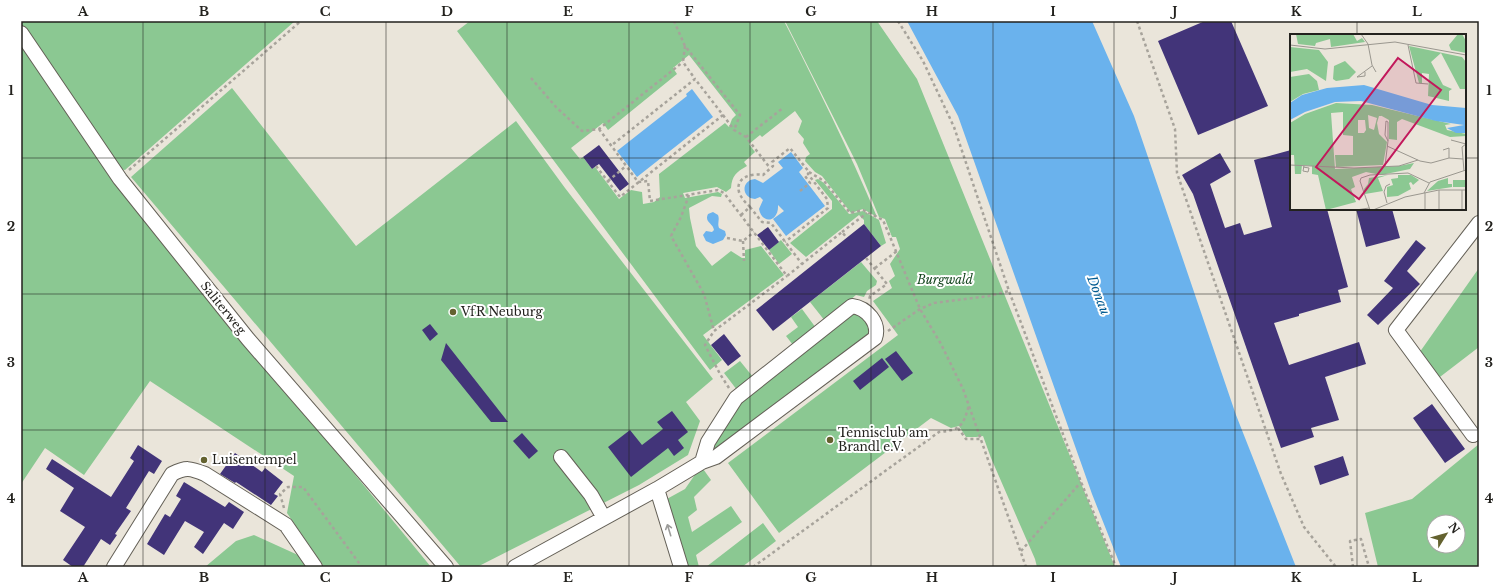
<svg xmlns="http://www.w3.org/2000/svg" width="1500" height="588" viewBox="0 0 1500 588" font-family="'Libre Baskerville',serif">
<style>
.green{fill:#8bc892;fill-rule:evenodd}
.water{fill:#6ab2ed}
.building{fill:#423479}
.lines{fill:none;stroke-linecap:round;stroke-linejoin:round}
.minor-casing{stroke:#646057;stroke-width:16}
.path{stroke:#a7a39b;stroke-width:2.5;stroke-dasharray:3 3;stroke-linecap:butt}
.minor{stroke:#fff;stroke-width:14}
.oneway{stroke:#9c9c9a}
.grid{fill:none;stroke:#23221e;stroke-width:1;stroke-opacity:0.55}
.poi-dot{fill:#64622f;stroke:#fff;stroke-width:1.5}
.labels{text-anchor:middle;stroke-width:4;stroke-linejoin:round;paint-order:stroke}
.park-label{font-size:12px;font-style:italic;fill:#15471f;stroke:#fff}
.street-label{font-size:12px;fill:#23221e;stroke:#fff}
.poi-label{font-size:12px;fill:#23221e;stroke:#fff;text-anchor:start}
.water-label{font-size:13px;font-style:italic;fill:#035b91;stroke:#fff}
.inset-road{fill:none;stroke:#9a978f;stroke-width:1}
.view{fill:#c2185b;fill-opacity:0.15;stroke:#c2185b;stroke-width:2}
.inset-edge{fill:none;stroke:#23221e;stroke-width:2}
.neatline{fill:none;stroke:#23221e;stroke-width:1.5}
.grid-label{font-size:13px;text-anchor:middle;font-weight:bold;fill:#23221e}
</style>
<rect width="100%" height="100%" fill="#eae5da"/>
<path class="green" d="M21 21H295L125 170 120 169 111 178 431 567H324L287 513 294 476 150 381 84 475 45 448 21 484Z
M470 21H784C817 86 849 150 877 217L863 209 851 213 822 176 815 172 805 161 806 157 810 154 803 143 804 139 798 132 802 121 795 111 762 137 760 135 749 144 755 152 744 162 747 166C736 172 732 176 731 188L726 192 717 187 683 193 685 198 718 192 722 194 721 197 712 196 689 208 690 218 696 246 712 266 731 251 742 258H745V250L761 246 784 275 703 335 722 360 710 370 457 31ZM689 55 736 115 732 119 729 127 725 123 659 174 660 197 654 202 643 204 642 192 631 190 619 199 595 167 592 169 583 157 580 159 571 148 603 123 608 130 677 74 673 68Z
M785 21H877L917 79 1115 567H1037L1035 559 991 458 983 436 976 437H966L959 426 951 428 931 418 779 533 728 463 898 335 873 301 892 288 889 281 895 276 890 264 900 249 896 237H892L885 219 879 217 857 164Z
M232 88 356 246 516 121 565 188 713 379 686 402 700 421 688 455 639 485 477 567H461L131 177Z
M818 179 824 183 849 214 863 211 879 220 886 243 881 246 864 224V220L859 215 806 257 790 243 832 209V201L815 180Z
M781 240 792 254 779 264 769 250Z
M861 262 877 281 876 285 867 291 864 297 856 295 825 321 810 302Z
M1479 268V347L1436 380 1417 356Z
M802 309 816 328 793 345 786 336 798 327 791 317Z
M853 309 862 312 873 336 712 452 711 442 737 399Z
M740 361 753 377 737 390 724 373Z
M1479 444V567H1378L1365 513 1412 499ZM1434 522H1458V546H1434Z
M701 466 711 480 694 497 697 510 688 517 692 532 731 506 742 522 696 555 699 567H684L665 500 685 489Z
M763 523 776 541 742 567H706Z
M254 535 298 555 306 567H205L236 541Z"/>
<path class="water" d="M907 21H1092L1134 116 1236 415 1296 567H1121L1092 494 958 116Z
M692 89 713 117 637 177 617 151 687 96 686 94Z
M791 152 803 168 799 172 825 206 786 236 773 219 784 211 778 205C779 222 762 225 759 209L763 200 760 197 755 199C741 198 741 180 755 179L763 183 783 168 778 162Z
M713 212 718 215C720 220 717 223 719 228L725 231 726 235 723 240 713 244 706 241 703 235 706 231 712 232 714 230C713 223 704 222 708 214Z"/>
<path class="building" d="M1205 21H1231L1268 106 1198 135 1158 41Z
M599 145 629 184 620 191 599 164 592 169 583 157Z
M1291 150V209H1327L1348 287 1338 290 1341 302 1299 314V316L1274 323 1289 365 1359 342 1366 364 1325 377 1339 420 1311 428 1314 437 1281 448 1193 194 1182 175 1220 153 1231 172 1210 184 1225 228 1240 223 1244 235 1272 227 1254 160Z
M1356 209H1392L1400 238 1366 247Z
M864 224 881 246 773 331 756 310Z
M768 227 779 242 769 250 757 235Z
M1416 240 1426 248 1407 271 1420 284 1378 325 1367 315 1393 288 1384 281Z
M430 324 438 334 430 341 422 330Z
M724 334 741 356 728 366 711 345Z
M446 343 508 422H491L441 360Z
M896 351 913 373 902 381 885 359Z
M882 358 889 367 860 390 853 381Z
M1432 404 1465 449 1445 463 1413 418Z
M672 411 688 432 678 440 684 448 674 456 668 448 631 477 608 447 630 430 642 445 663 429 657 422Z
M522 433 538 451 529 459 513 441Z
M138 445 162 461 154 474 149 471 126 508 131 511 115 534 117 535 110 545 101 539 83 567H73L63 560 85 527 60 511 74 488 46 469 52 459 111 497 134 461 130 458Z
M235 453 262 472 265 468 283 482 274 494 278 496 271 505 236 482 235 483 220 474Z
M1343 456 1349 475 1320 485 1314 466Z
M184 482 225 507 229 502 244 512 233 529 224 523 203 554 194 547 204 532 185 521 164 555 147 544 165 514 170 517 181 499 176 496Z"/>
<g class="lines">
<defs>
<path id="minor" d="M21 33 120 179 248 339 446 567
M852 306C867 308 880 323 875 338L716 457 702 462 708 442 736 398Z
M1473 435 1396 330 1479 223
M561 457 591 495 604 518
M657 489 681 567
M114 567 172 474C186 467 190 468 205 474L286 525 315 567
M515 567 657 489 702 462"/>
</defs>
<use href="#minor" class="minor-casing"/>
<path class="path" d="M674 21 685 46 740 115 734 130
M898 21 923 61 954 127 1009 291 1081 482 1116 567
M1137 21 1175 129 1177 173 1281 474 1304 527 1336 567
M685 46 683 62 695 79
M531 78 556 107 582 131 599 129 683 62
M723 115 734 130 746 137 770 168
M599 129 638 182 648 181 650 201 718 190 724 193 787 276 842 232 847 238
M746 137 783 108
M596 166 620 197 723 115 695 79 612 145
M129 170 301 21
M809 172 824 181 850 213 863 210 883 220 920 309 941 344 963 389 1026 567
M608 181 626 166
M800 191 810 183 805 176 808 174
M689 195 681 217 671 236 704 294 714 331
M750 207 762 222 771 223 802 264
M741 215 750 207C746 203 741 198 739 192 735 177 752 173 763 175L773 166 772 162 790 148 809 172 808 174 827 199 828 208 785 242
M842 232 867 213
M727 238 743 241 754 232
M743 241 744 261
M866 258 887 284 870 296 869 300
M875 268 897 251
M888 331 920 309 934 303 989 296 1009 291
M729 388 720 374 705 345 714 331 787 276
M958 428 966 439H981
M284 508 280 494 288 487H303L362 567
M1021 551 1081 482
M753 567 939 432C961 430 963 426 969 405
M1353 567 1350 541 1361 539 1369 567"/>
<use href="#minor" class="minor"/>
</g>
<defs><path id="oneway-shaft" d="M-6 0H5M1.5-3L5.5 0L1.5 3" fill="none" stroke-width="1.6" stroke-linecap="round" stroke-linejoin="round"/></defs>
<use class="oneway" href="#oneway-shaft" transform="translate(669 530) rotate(-107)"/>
<path class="grid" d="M143 21V567M265 21V567M386 21V567M507 21V567M629 21V567M750 21V567M871 21V567M993 21V567M1114 21V567M1235 21V567M1357 21V35M21 158H1291M1465 158H1479M1357 209V567M21 294H1479M21 430H1479"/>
<g class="poi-dot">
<circle cx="453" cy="312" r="4"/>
<circle cx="830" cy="440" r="4"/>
<circle cx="204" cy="460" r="4"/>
</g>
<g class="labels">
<g class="park-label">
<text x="945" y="284">Burgwald</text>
</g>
<g class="street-label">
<text transform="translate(223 308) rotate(51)" y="4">Saliterweg</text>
</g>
<g class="poi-label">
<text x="461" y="316">VfR Neuburg</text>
<text x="838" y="437">Tennisclub am<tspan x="838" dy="14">Brandl e.V.</tspan></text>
<text x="212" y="464">Luisentempel</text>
</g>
<g class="water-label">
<text transform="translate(1099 295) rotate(69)" y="5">Donau</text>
</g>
</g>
<g transform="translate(1290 34)">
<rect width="176" height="176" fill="#eae5da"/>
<path d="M6 0H63L67 7 72 4 75 8 41 13 40 5 26 9 25 12 8 10ZM168 0H172L176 7V19L161 16 159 11ZM119 12 172 23 176 28V55H170L151 19 141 28 153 51 162 55 159 57V67L138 62 139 40 132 39V49H129ZM0 13 29 16 38 28 36 47 17 35 0 38ZM55 27 66 38 59 45 46 47 43 45 44 32ZM19 40 27 47 29 56 13 60 0 68V43ZM46 69 82 71 161 90 155 91 157 96 176 100V102L160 103 112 85 107 88V106L99 105V86L90 81 92 82H89L87 89 89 100 97 108 93 131 46 133 45 121H63V102L53 101V78L41 79 45 135 109 132 124 129 120 135 91 141 76 138 62 143 65 153 61 155 66 168 36 176 28 141 22 140V132L12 131 11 140H5L4 121H0V89L15 80ZM78 81 87 84 84 96 79 94ZM68 86H75L76 96 74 99H68ZM98 141 88 144 93 157 75 160 74 155 78 150 79 144ZM108 141H121L129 146 123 151 121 148 119 149 121 155 108 162 97 163V153L103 151 101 145 108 144ZM158 144V150H162V153L137 157 148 147ZM163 146H176V153H163Z" fill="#8bc892" fill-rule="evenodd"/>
<path d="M74 51 142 71 176 74V99H166L157 94 174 91 146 87 71 67 45 68 15 78 0 86V69L12 61 37 54Z" fill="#6ab2ed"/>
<path class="inset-road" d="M71 0 78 10 82 31 86 38M0 11 35 15 105 8 176 21M118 11 126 49 138 50M75 38V42L67 43 82 32M96 87 98 88V107L95 101ZM161 106 176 110M97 112 130 127 141 129 159 124 173 125M153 116 159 114V124M0 131 64 134 109 132 128 126M95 132 98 107M13 133 19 134 18 138 13 137 14 132M174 137 172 113 176 110M172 156V176M134 159 140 148 176 136M135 159V176M97 169 94 158 96 152 100 150M66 176 79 174M80 176 70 147 71 144 80 141 118 139 139 149M83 176 115 163 149 156H176M149 176V156"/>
<path class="view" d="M108 24 151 56 69 165 26 133Z"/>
<rect width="176" height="176" class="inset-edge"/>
</g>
<rect width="1500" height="588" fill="none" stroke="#ffffff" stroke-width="44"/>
<g transform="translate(1446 534) rotate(53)"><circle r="19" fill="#ffffff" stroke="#a7a7a5"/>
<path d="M0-3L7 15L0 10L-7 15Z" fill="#64622f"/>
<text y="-6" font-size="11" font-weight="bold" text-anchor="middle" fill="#23221e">N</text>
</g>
<rect x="22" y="22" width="1456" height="544" class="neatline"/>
<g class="grid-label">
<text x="83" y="16">A</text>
<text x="204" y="16">B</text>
<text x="325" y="16">C</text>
<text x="447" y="16">D</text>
<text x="568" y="16">E</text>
<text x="689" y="16">F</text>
<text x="811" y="16">G</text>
<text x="932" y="16">H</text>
<text x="1053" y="16">I</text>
<text x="1175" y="16">J</text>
<text x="1296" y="16">K</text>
<text x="1417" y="16">L</text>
<text x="11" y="95">1</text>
<text x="1489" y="95">1</text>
<text x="11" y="231">2</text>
<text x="1489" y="231">2</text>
<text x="11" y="367">3</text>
<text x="1489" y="367">3</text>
<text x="11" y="503">4</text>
<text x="1489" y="503">4</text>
<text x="83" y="582">A</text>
<text x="204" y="582">B</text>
<text x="325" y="582">C</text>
<text x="447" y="582">D</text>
<text x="568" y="582">E</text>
<text x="689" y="582">F</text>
<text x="811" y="582">G</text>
<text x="932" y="582">H</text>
<text x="1053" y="582">I</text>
<text x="1175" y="582">J</text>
<text x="1296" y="582">K</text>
<text x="1417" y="582">L</text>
</g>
</svg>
